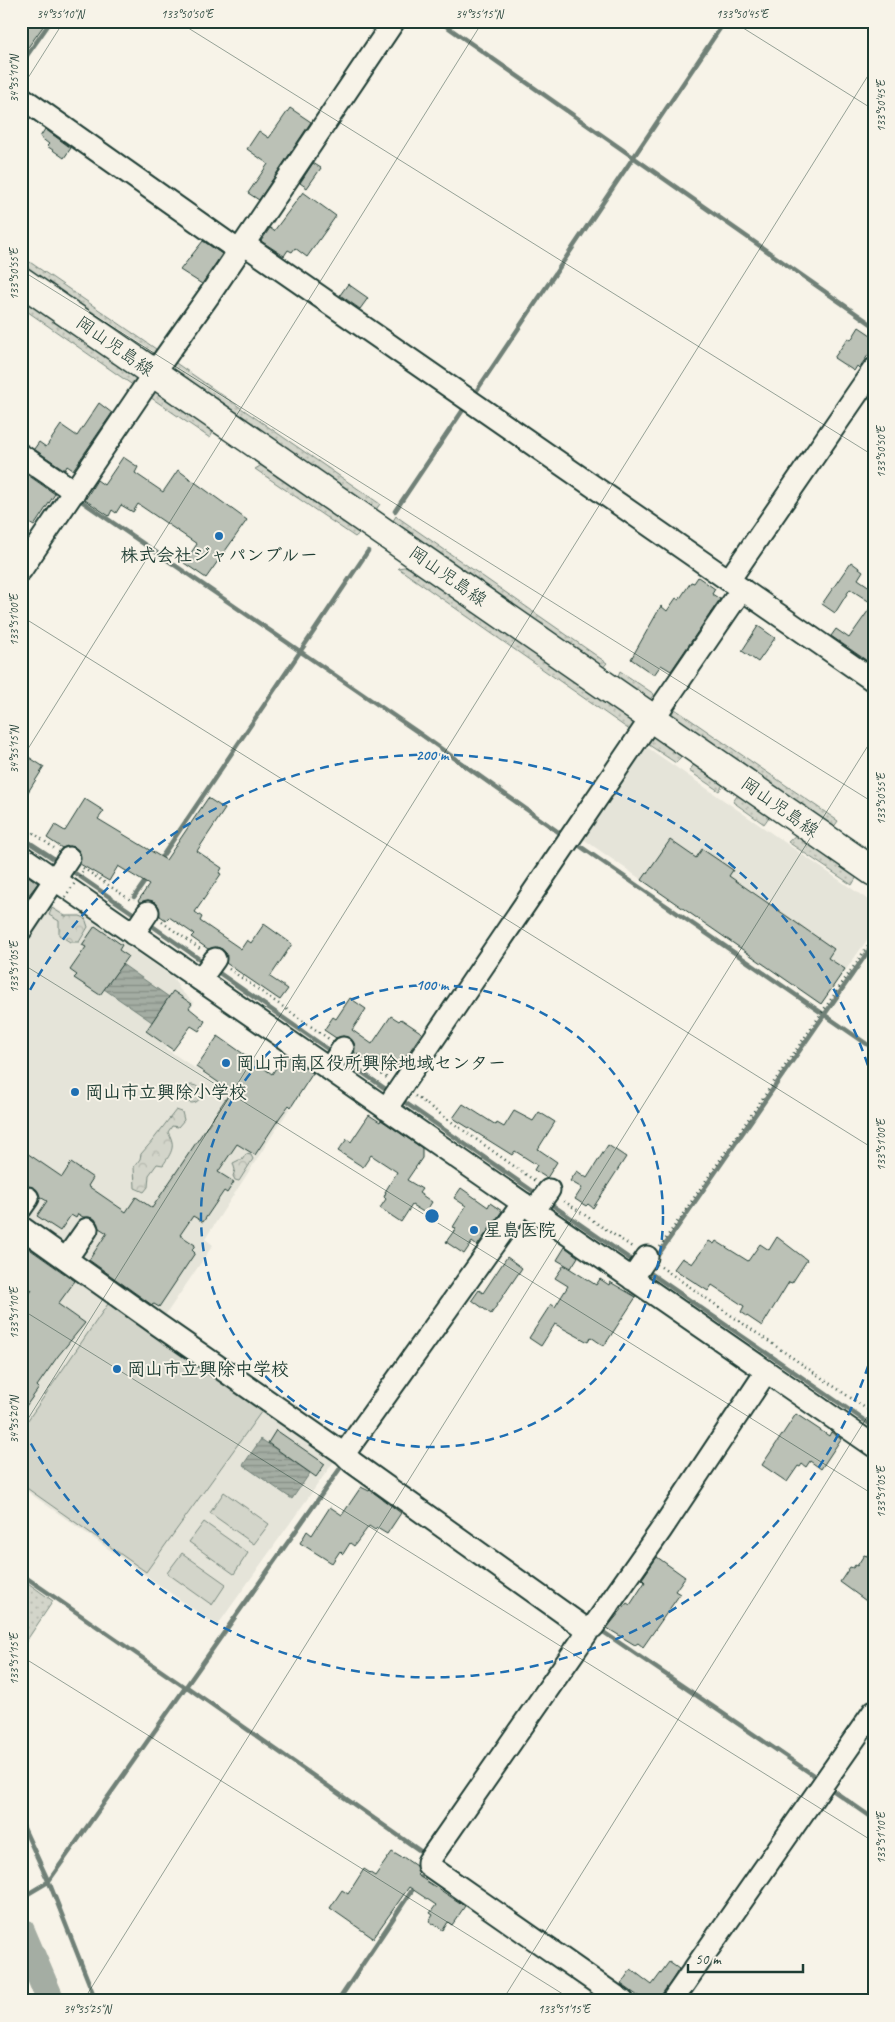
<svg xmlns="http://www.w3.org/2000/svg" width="895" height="2022" viewBox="0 0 895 2022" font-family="Caveat,'Klee One',sans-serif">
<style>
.built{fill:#e5e4d9}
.green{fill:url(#green-dots);stroke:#79897f}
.forest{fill:url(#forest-crowns);stroke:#79897f}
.pitch{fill:#d3d5ca;stroke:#79897f}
.water{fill:url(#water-rules);stroke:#6f8077}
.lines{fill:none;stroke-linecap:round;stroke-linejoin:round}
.stream{stroke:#6f8077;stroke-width:4.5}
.river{stroke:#a4ada3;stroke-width:28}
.building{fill:#bbc1b6;stroke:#1f3d34}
.minor-casing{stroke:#1f3d34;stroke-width:25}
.major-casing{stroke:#1f3d34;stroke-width:31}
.path{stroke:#1f3d34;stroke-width:2.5;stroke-dasharray:1 4;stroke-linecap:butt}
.minor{stroke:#f7f3e8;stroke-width:21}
.major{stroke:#f7f3e8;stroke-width:28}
.path-bridge{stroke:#1f3d34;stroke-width:2.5;stroke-dasharray:1 4;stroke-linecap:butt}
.ticks{fill:none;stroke:#1f3d34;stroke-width:1;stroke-opacity:0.45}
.ring{fill:none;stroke:#1f6fb2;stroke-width:2.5;stroke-dasharray:9 6}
.poi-dot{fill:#1f6fb2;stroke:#f7f3e8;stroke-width:2}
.labels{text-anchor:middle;stroke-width:4;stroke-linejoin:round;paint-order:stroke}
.street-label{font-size:18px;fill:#1f3d34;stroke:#f7f3e8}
.poi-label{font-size:18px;font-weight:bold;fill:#1f3d34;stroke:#f7f3e8;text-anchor:start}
.centre{fill:#1f6fb2;stroke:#f7f3e8;stroke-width:2.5}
.ring-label{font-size:15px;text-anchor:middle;font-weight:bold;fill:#1f6fb2;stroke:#f7f3e8;stroke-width:4;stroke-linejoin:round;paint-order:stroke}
.neatline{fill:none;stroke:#1f3d34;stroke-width:2}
.ticks-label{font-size:12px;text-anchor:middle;fill:#1f3d34}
</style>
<defs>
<pattern id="green-dots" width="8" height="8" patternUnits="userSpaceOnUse" patternTransform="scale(1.25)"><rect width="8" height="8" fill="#d3d5ca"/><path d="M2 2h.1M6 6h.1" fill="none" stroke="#b5b8ae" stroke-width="1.8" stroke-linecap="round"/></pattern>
<pattern id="forest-crowns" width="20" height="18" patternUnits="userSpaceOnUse" patternTransform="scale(1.25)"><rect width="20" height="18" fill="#d3d5ca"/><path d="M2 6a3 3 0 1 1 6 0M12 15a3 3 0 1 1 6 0" fill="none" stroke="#b5b8ae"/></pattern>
<pattern id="water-rules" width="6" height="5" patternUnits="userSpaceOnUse" patternTransform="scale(1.25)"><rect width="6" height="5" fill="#a4ada3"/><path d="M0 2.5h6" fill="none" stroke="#858e86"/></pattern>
</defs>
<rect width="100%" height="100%" fill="#f7f3e8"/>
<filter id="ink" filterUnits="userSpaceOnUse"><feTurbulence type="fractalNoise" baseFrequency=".02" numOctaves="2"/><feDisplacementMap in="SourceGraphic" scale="10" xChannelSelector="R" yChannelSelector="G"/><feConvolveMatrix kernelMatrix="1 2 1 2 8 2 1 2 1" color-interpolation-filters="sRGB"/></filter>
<g filter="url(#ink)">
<path class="built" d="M641 743 874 904V930L821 1005 579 836Z
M52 906 66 915 81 914 129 947 173 977 180 990 194 1003 165 1048 251 1106 262 1089 290 1108 205 1239 213 1245 162 1320 21 1220V951Z
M21 1234 337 1457 217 1626 21 1487Z"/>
<path class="green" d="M21 256 156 349 151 357 21 269Z
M21 292 137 377 134 386 21 307Z
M170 359 380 504 373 514 167 370Z
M157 387 211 426 213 432 210 438 147 395Z
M265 463 362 531 355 537 255 469Z
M396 516 607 663 600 671 391 524Z
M410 566 639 719 631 731 398 568Z
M620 671 654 694 647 704 621 686 618 676Z
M672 707 838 821 831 831 667 714Z
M650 732 683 754 676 763 643 741Z
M695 763 724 783 719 791 689 771Z
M741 790 768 812 769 817 764 824 733 802Z
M798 833 858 875 852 885 788 842Z
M21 1578 53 1601 21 1649Z"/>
<path class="forest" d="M52 908 65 916H80L85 918 88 927 79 942H70L59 935V921L49 915Z
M183 1094a9 9 0 1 1 18 0a9 9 0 1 1-18 0Z
M176 1110 182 1112 184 1120 178 1127 172 1126 168 1132C176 1146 172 1152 163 1165L157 1164 149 1175 148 1187 144 1192 135 1188 134 1167 140 1159 141 1154C154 1140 164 1125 176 1110Z
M246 1154 251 1155 253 1159 239 1181 235 1180 233 1176 235 1170 233 1163 239 1160H242Z"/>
<path class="pitch" d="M110 1301 264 1408 146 1572 21 1484V1430Z
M224 1492 269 1524 254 1544 210 1513Z
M204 1522 248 1553 234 1574 189 1542Z
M182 1553 226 1584 212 1605 167 1573Z"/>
<path class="water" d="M122 964 169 997 152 1022 104 989Z
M261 1439 310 1473 292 1499 243 1465Z"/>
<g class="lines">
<path class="stream" d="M439 21 874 326
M21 64 51 21
M473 396 725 21
M77 498 419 733 564 836
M395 511 467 404
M21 837 59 862
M574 842 874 1049
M159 861 368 551
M69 869 137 916
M134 897 148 877
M148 923 205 963
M215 970 332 1052
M343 1059 390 1092
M400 1099 537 1194
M548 1202 636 1263
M654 1261 874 943
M646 1270 874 1427
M21 1574 186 1688
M599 1629 819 1779
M187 1687 426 1855
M828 1787 874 1819
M21 1822 51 1887 96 2001
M21 1898 48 1882 341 1467
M338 2001 425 1871"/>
<path class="river" d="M21 1931 51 2001"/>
</g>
<path class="building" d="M21 21H47L21 57Z
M290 108 311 122 259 200 248 193 268 164 247 149 259 131 269 138Z
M45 129 71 148 64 158 47 146 49 144 40 137Z
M313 163 321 168 307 188 300 183Z
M303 192 336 216 307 257 295 248 292 252 288 250 284 256 261 241 270 228 274 231Z
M203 241 222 254 202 284 180 270Z
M348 284 368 298 360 309 340 295Z
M859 327 874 337V347L859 368 857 366 854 371 834 358 848 338 851 340Z
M99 403 112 413 73 470 67 466 65 470 34 449 39 442 46 447 61 425 77 436Z
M123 457 138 467 135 473 163 492 178 470 247 520 206 578 184 563 197 544 138 504 133 512 121 505 116 513 112 510 109 516 85 500 97 480 104 485Z
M25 473 55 494 34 526 21 518V479Z
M851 562 863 571 858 579 874 590 873 665 831 636 836 629 849 638 873 604 850 589 835 613 822 604Z
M698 577 715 589 712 594 720 599 671 671 661 665 654 675 631 659 661 606 667 611 676 598 679 600 691 582 694 583Z
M758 626 775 638 758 662 742 651Z
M21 752 44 767 21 803Z
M208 798 225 809 197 851 222 868 219 873 221 874 195 912 202 917 200 921 241 949 247 940 251 943 264 924 292 944 270 977 288 989 280 1000 226 963 227 954 222 949 216 947 208 949 191 937 194 934 169 917 166 920 160 916 159 907 155 902 148 900 140 902 138 901 149 885 118 866 109 881 80 864V853L76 848 69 846 62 848 47 838 55 825 65 831 85 799 104 811 98 819 166 860Z
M670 840 696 858 702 849 733 870 729 876 834 949 828 958 845 969 821 1004 642 880Z
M21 871 38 883 21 905Z
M95 926 122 945 119 950 128 956 100 995 74 978 77 975 70 970 86 947 82 945Z
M173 991 192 1004 189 1008 205 1021 199 1031 191 1026 173 1050 146 1031Z
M350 998 366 1009 352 1030 372 1044 391 1016 399 1021 401 1019 422 1033 399 1067 391 1062 384 1072 354 1052V1043L350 1038 343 1036 336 1038 324 1030 333 1017 336 1019Z
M218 1036 272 1074 285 1054 313 1073 291 1107 289 1105 280 1117 255 1155 237 1144 218 1172 234 1182 227 1193 224 1191 203 1222 193 1216 180 1235 195 1245 192 1250 195 1253 159 1307 154 1304 152 1305 89 1260 107 1233 99 1228 95 1219 89 1217H83L78 1214 76 1218 71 1215 60 1231 37 1216 47 1201 40 1197 35 1188 21 1184V1149L62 1177 71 1163 93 1178 88 1186 126 1212 136 1197 152 1208 231 1091 196 1067Z
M463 1104 496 1125 497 1123 504 1127 514 1111 533 1121 539 1112 555 1122 538 1149 557 1162 547 1178 534 1170 537 1165 515 1151 512 1155 453 1118Z
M369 1115 380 1122 381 1120 422 1148V1158L407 1180 422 1189 419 1193 432 1202 425 1213 412 1205 401 1222 380 1208 386 1199 384 1197 386 1192H385L397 1172 371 1155 363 1167 338 1151 347 1139 351 1142Z
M608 1145 626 1157 593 1208 588 1204 586 1206 575 1199 582 1188 570 1181 577 1171 587 1178Z
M461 1188 488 1207 490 1203 502 1211 477 1246 472 1242 464 1254 446 1242 456 1228 453 1227 466 1206 454 1198Z
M777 1237 807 1260 792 1283 789 1282 762 1326 741 1312 744 1306 712 1285 708 1291 674 1269 682 1258 692 1264 709 1241 714 1244 716 1241 748 1261 760 1244 769 1250Z
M21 1243 75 1281 58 1304 85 1323 58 1356 37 1386 39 1388 21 1413V1382L25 1377 21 1374V1306L32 1290 21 1283Z
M565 1247 578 1257 571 1268 557 1260Z
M507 1257 522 1268 491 1314 472 1300 479 1290 483 1293Z
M564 1265 596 1285 600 1279 609 1285 610 1282 636 1297 604 1346 591 1337 588 1342 555 1324 541 1346 529 1338 551 1304 555 1307 568 1286 555 1278Z
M796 1414 829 1436 831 1432 841 1439 821 1469 810 1461 806 1467 802 1464 800 1467 798 1466 787 1482 762 1465Z
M276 1430 325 1464 316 1477 268 1443Z
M361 1487 369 1491 370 1490 401 1513 387 1534 377 1528 375 1530 369 1526 354 1546 350 1543 343 1554 340 1551 332 1563 300 1543 307 1531 312 1535 330 1507 342 1515Z
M874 1546V1596L869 1603 840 1582 850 1567 853 1568 855 1565 857 1566 864 1555 867 1556Z
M657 1557 685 1577 675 1591 680 1594 643 1647 638 1643 635 1645 607 1628 627 1603 630 1605 645 1582 642 1579Z
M392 1852 402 1858 403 1857 416 1866 419 1873 417 1875 465 1906 452 1925 448 1922 443 1930 429 1921 433 1915 430 1913 436 1905 409 1887 373 1938 330 1908 342 1890 348 1894 364 1869 375 1876Z
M669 1962 679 1969 659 2001H645L621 1984 631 1969 652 1985Z"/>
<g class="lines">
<defs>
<path id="minor" d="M21 97 239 251
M244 244 874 681
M21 455 75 492
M21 570 154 373 210 294 394 21
M729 580 874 369
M21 856 874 1446
M21 930 69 858
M133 934 148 912
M200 980 215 959
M329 1069 343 1048
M386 1109 646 726 660 709 742 589
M523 1203 344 1454 352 1462 586 1629
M21 1208 28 1198
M534 1211 549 1190
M21 1227 157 1324 344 1454
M66 1259 87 1229
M632 1279 647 1257
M586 1629 587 1633 428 1862V1865L623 2001
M586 1629 593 1627 661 1530 766 1372
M672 2001 874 1711"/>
<path id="major" d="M21 281 874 872"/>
</defs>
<use href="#minor" class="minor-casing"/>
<use href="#major" class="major-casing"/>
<path class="path" d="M21 824 54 848
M83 868 132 901
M162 922 200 949
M229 969 329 1039
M357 1057 387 1078
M415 1096 535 1181
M564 1201 632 1247
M660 1247 874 937
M661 1267 874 1414"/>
<use href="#minor" class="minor"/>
<use href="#major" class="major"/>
<path class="path-bridge" d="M65 897 83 871"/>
</g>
</g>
<path class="ticks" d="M177 21 874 456M732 21 874 110M21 89 64 21M21 270 874 803M21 616 874 1149M21 760 483 21M21 963 874 1495M21 1309 874 1842M21 1430 874 66M21 1656 574 2001M83 2001 874 736M502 2001 874 1406"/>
<g class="ring">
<circle cx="432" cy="1216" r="231"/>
<path d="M873 1351A461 461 0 0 1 23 1429M23 1003A461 461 0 0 1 873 1081"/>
</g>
<g class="poi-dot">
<circle cx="219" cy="536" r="5"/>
<circle cx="226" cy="1063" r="5"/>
<circle cx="75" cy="1092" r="5"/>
<circle cx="474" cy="1230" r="5"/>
<circle cx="117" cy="1369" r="5"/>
</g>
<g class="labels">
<g class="street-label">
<text transform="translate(115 346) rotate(35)" y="6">岡山児島線</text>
<text transform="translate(448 576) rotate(35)" y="6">岡山児島線</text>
<text transform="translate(780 807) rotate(35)" y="6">岡山児島線</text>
</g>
<g class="poi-label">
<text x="219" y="561" text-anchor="middle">株式会社ジャパンブルー</text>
<text x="236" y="1069">岡山市南区役所興除地域センター</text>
<text x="85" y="1098">岡山市立興除小学校</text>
<text x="484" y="1236">星島医院</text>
<text x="127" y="1375">岡山市立興除中学校</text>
</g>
</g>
<circle cx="432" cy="1216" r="8" class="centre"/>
<g class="ring-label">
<text x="432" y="760">200 m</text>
<text x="432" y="990">100 m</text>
</g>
<rect width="895" height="2022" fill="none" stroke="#f7f3e8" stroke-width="55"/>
<path d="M688 1964v8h115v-8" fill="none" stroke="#1f3d34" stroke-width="2.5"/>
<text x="695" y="1964" font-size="15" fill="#1f3d34" stroke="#f7f3e8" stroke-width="4" paint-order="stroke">50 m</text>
<rect x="28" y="28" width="840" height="1966" class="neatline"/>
<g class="ticks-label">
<text x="60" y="18">34°35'10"N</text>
<text x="187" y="18">133°50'50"E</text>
<text x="479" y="18">34°35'15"N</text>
<text x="742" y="18">133°50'45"E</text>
<text transform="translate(14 79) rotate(-90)" y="4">34°35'10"N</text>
<text transform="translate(881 106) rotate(-90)" y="4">133°50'45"E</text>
<text transform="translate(14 274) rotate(-90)" y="4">133°50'55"E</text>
<text transform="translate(881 452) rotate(-90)" y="4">133°50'50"E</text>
<text transform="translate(14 620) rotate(-90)" y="4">133°51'00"E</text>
<text transform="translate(14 750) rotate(-90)" y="4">34°35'15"N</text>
<text transform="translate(881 799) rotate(-90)" y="4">133°50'55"E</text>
<text transform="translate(14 967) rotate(-90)" y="4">133°51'05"E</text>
<text transform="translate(881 1145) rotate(-90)" y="4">133°51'00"E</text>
<text transform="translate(14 1313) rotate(-90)" y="4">133°51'10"E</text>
<text transform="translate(14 1420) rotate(-90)" y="4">34°35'20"N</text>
<text transform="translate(881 1492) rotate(-90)" y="4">133°51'05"E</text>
<text transform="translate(14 1659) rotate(-90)" y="4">133°51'15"E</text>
<text transform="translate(881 1838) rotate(-90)" y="4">133°51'10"E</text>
<text x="87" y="2013">34°35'25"N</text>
<text x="564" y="2013">133°51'15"E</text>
</g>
</svg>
